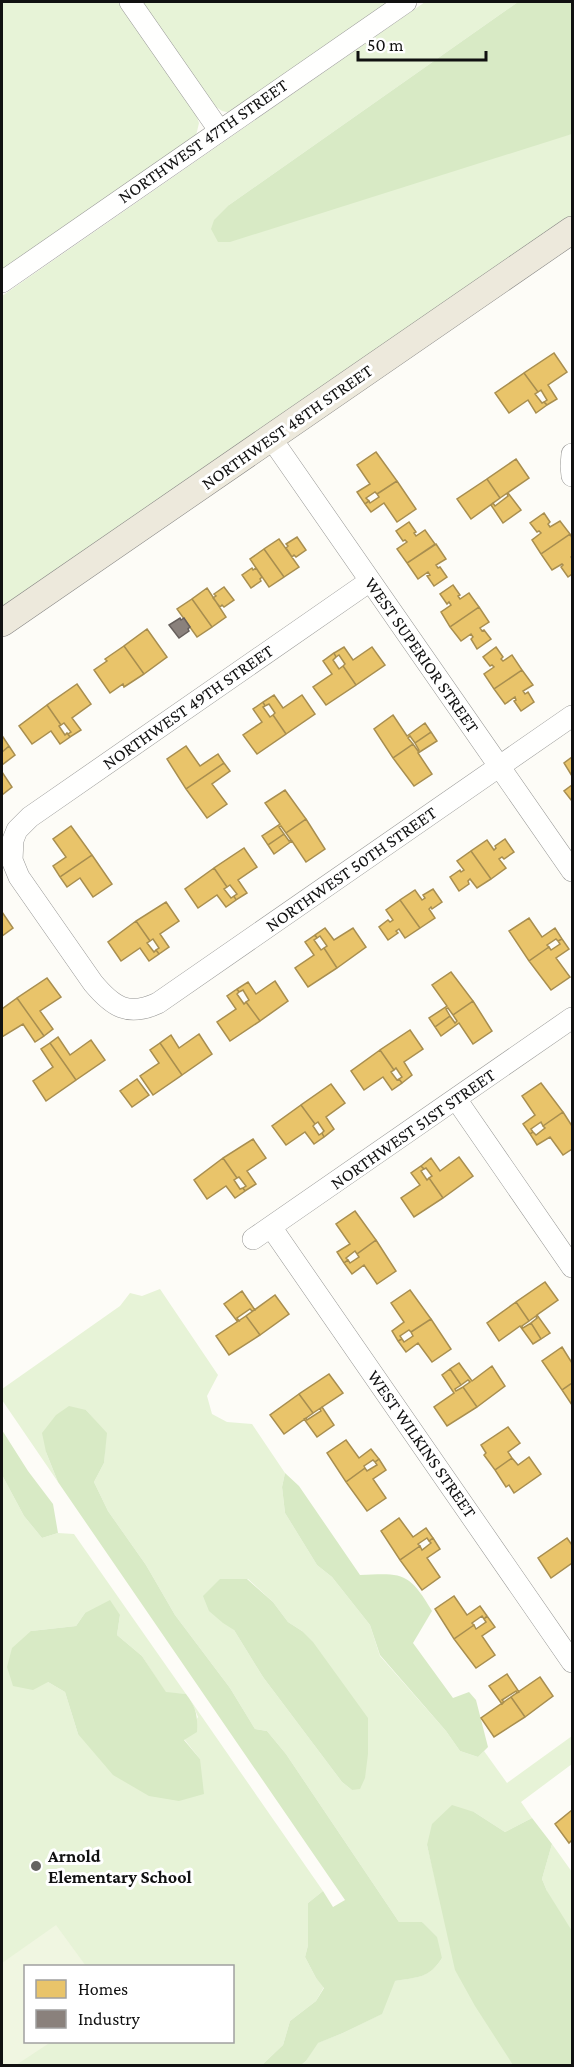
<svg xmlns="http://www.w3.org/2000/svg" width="574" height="2067" viewBox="0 0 574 2067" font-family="'Crimson Pro',serif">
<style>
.green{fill:#e7f3d7;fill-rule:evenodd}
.forest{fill:#d8eac5}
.pitch{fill:#f0f6e1}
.homes{fill:#e9c46a;stroke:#a88e4f;stroke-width:1.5}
.industry{fill:#8a817c;stroke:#665f5c;stroke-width:1.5}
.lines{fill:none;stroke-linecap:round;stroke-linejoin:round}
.minor-casing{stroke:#979795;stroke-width:22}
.major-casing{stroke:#858482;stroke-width:28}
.minor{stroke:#fffffe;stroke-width:21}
.major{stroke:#ede9dc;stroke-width:27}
.poi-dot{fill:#646362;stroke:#fff;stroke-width:2}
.labels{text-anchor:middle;stroke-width:6;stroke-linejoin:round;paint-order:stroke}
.street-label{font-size:18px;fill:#111;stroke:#fff}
.poi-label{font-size:18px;font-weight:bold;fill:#111;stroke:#fff;text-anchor:start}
</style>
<rect width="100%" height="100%" fill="#fdfcf7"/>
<path class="green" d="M2 2H118L196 114 199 123 195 140 2 275Z
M138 2H394L231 113 222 111 212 104Z
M425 2H518L229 205 572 134V219L325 387 293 406 2 611V296Z
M160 1289 218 1375 207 1396 212 1414 227 1422 252 1424 285 1473 282 1487 285 1513 317 1565 332 1577 370 1625 380 1656 446 1731 460 1751 478 1757 484 1751 507 1783 572 1736V1764L521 1802 532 1818 505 1832 474 1812 427 1845 440 1899 547 1891 542 1879 552 1844 572 1872V2065H301L306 2061 317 2043 343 2033 381 2014 394 1981C416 1977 429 1979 442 1958L422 1922H399L286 1754 267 1731 255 1729 230 1688 175 1615 146 1565 108 1511 94 1482 104 1463 106 1433 86 1410 46 1452 58 1482 2 1400V1389L120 1306 130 1293 142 1296ZM220 1579H248L273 1602 288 1622 302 1631 352 1790 342 1782 263 1677 234 1630Z
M2 1475 24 1516 42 1538 58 1533 74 1534 186 1694 166 1693 142 1656 117 1635 120 1615 85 1613 76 1626 31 1631 48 1682 65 1692 78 1734 200 1759 184 1739 198 1717 191 1701 323 1891 308 1903V1945L305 1957 316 1978 324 1987 316 2001 290 2021 283 2045 262 2065H2ZM26 1966H232V2042H26Z"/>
<path class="forest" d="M518 2H572V134L230 242H218L211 229 214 220 229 205Z
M69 1406 86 1410 107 1433 104 1463 94 1482 108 1511 146 1565 175 1615 230 1688 255 1729 267 1731 286 1754 399 1922H422L437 1937 442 1958C429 1979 417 1977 395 1981L382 2014 343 2033 318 2043 306 2061 301 2065H262L283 2045 290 2021 316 2001 324 1988 316 1978 305 1957 308 1945V1903L323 1891 333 1907 345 1900 58 1482 46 1452 42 1433 56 1415Z
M2 1430 28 1471 53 1504 58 1533 42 1538 24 1516 2 1475Z
M285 1473 299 1486 360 1575C403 1573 409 1572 432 1611L413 1643 453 1698 469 1692 476 1700 488 1747 478 1757 460 1751 446 1731 380 1655 370 1625 332 1577 317 1565 285 1513 282 1487Z
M220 1579H247L273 1602 288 1622 302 1631 313 1642 368 1718V1754L365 1778 360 1789 352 1790 342 1782 263 1677 234 1630 223 1623 209 1611 203 1596Z
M110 1600 120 1615 117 1635 142 1656 166 1692 186 1694C196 1707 198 1716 197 1732L184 1740 200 1759 204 1794 179 1801 149 1796 113 1775 78 1734 65 1692 48 1682 33 1690 13 1686 7 1667 12 1648 31 1631 76 1626 85 1613Z
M452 1805 474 1812 505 1832 532 1818 552 1844 542 1879 547 1891 572 1931V2065H513L475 2006 455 1970 427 1845 432 1824Z"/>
<path class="pitch" d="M56 1925 86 1966H26V2042H51L16 2065H2V1963Z"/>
<path class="homes" d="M554 353 567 372 548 385 557 399 547 405 544 402 547 400 541 390 538 392 524 373Z
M524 373 538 392 535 394 542 403 544 402 547 405 536 413 528 400 509 413 495 393Z
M376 452 397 481 377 494 375 492 366 498 369 501 365 504 357 492 370 484 357 465Z
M516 459 529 478 500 498 487 479Z
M487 479 500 498 471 519 457 499Z
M397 481 416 509 397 522 384 503 371 512 365 504 369 501 370 503 379 497 377 494Z
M508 493 521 510 503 523 491 505 493 503 495 506 508 496 507 494Z
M544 513 550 522 548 524 550 527 560 521 570 534 541 554 532 540 541 533 539 531 537 532 530 523Z
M409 522 416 532 414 533 416 536 425 530 435 544 407 563 397 549 407 542 405 540 403 541 396 531Z
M570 534 572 538V556L571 557 572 559V574L568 577 561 567 563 565 562 564 552 570 541 554Z
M297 537 306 550 296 557 294 555 292 557 286 548 288 546 286 544Z
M279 539 299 567 284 577 264 549Z
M436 544 446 559 436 565 438 568 440 567 447 577 434 586 427 576 430 575 428 572 418 579 407 563Z
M264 549 284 577 269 587 250 559Z
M252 568 253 570 256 568 262 577 260 579 261 581 251 588 242 575Z
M453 585 460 595 458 596 460 599 469 593 479 607 450 627 441 612 451 605 449 602 447 604 440 594Z
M224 587 234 600 224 607 222 605 220 607 213 598 216 596 214 594Z
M207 588 226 617 212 627 192 599Z
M192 599 212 627 197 637 177 609Z
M479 607 489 622 480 628 482 631 484 630 491 639 477 649 471 639 473 637 471 634 461 641 450 627Z
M147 629 167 657 144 674 124 646Z
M124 646 144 674 124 687 123 684 110 693 94 670 107 661 105 659Z
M344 647 353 660 372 647 385 665 356 685 343 666 345 664 339 655 336 657 334 653Z
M496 647 503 657 501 659 503 661 512 655 522 670 494 689 484 674 494 667 492 665 490 666 483 657Z
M334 653 336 657 333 660 339 669 343 666 356 685 326 705 313 687 332 674 323 661Z
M522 670 533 685 523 691 525 694 528 692 534 702 521 711 514 701 516 700 515 697 505 704 494 689Z
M77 684 91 704 72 718 81 730 70 737 68 734 71 732 64 723 61 725 47 705Z
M274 695 283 708 302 695 315 714 286 734 273 715 275 713 269 704 265 706 263 702Z
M263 702 265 706 263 707 270 717 273 715 286 734 257 754 243 735 262 722 253 709Z
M47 705 61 725 59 726 65 735 67 733 70 737 60 744 51 731 32 744 19 726Z
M393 715 407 736 425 723 431 732 415 743 410 736 408 738 413 744 393 758 374 729Z
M431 732 437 741 418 753 432 774 414 786 393 758 413 744 418 751 419 750 415 743Z
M3 737 9 746 2 752V739Z
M9 746 15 755 2 765V752Z
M186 746 200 766 218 754 224 763 186 789 167 759Z
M572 757V776L564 763Z
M224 763 230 771 212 784 227 804 207 818 186 789Z
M2 772 12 787 2 795Z
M572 785V801L564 791Z
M285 790 306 819 286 833 281 826 279 827 284 834 268 845 262 836 280 824 265 803Z
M306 819 325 849 306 862 292 841 274 854 268 845 284 834 289 841 291 840 286 833Z
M71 826 92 855 60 877 53 866 66 857 53 839Z
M505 839 514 852 504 859 502 857 499 859 506 868 491 879 471 851 487 840 494 850 496 848 495 846Z
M244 848 257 867 238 880 247 893 236 900 234 896 237 894 230 885 227 887 214 868Z
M471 851 491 879 477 888 470 879 468 881 469 884 459 891 450 877 460 870 461 872 464 870 457 861Z
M92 855 112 884 93 897 80 878 67 887 60 877Z
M214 868 227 887 224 889 231 898 234 896 236 900 226 907 217 895 198 908 185 889Z
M433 889 442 902 432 909 431 907 429 909 435 918 420 928 400 900 415 890 422 900 425 898 423 895Z
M400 900 420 928 405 938 399 929 396 931 398 933 388 940 379 927 388 920 390 922 393 920 386 910Z
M166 902 179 921 160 934 169 947 159 954 156 950 159 948 153 939 150 941 136 921Z
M2 912 13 928 2 936Z
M529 918 542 937 555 928 562 939 558 941 556 939 547 945 549 947 529 961 509 931Z
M136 921 150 941 147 943 154 952 156 950 159 954 149 961 140 948 121 961 108 942Z
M325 928 334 940 353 928 366 947 337 968 324 948 327 946 320 936 317 938 315 935Z
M315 935 317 938 314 940 321 950 324 948 337 968 308 987 295 968 314 955 305 942Z
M562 939 569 949 556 958 570 977 551 990 529 961 549 947 551 950 560 944 558 941Z
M451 972 473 1001 453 1015 448 1008 446 1009 450 1016 435 1027 429 1018 447 1006 432 985Z
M47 978 61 997 40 1011 53 1029 44 1036 17 998Z
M275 981 288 1001 260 1021 246 1002 249 1000 243 990 239 992 237 989 248 982 256 994Z
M237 989 239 992 237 994 244 1004 246 1002 260 1021 230 1041 217 1022 236 1009 227 996Z
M17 998 44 1036 35 1042 23 1024 2 1037V1009Z
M473 1001 492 1031 473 1044 459 1023 441 1036 435 1027 450 1016 455 1023 457 1021 453 1015Z
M410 1030 423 1049 404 1062 412 1075 402 1083 399 1079 402 1077 396 1068 394 1070 380 1050Z
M199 1034 212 1054 182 1075 160 1043 171 1035 179 1048Z
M58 1037 70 1055 91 1040 105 1060 76 1080 50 1043Z
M50 1043 76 1080 46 1101 33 1081 53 1067 41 1049Z
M160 1043 182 1075 153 1095 140 1076 159 1063 150 1050Z
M380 1050 394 1070 391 1072 397 1080 399 1079 402 1083 392 1090 383 1077 364 1090 351 1071Z
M137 1079 149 1095 132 1107 120 1091Z
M541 1083 563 1112 543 1126 541 1122 531 1129 533 1132 530 1134 523 1124 535 1115 522 1096Z
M331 1084 345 1103 326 1117 334 1129 324 1137 322 1133 324 1131 318 1122 315 1124 301 1105Z
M301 1105 315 1124 313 1126 319 1135 322 1133 324 1137 314 1144 305 1132 286 1145 272 1126Z
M563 1112 572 1126V1149L563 1155 550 1137 537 1145 530 1134 533 1132 536 1135 545 1128 543 1126Z
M253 1139 266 1158 247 1171 256 1184 245 1191 243 1188 246 1186 239 1177 237 1178 223 1158Z
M459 1157 473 1176 443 1198 429 1178 432 1176 426 1168 424 1169 421 1166 431 1158 440 1171Z
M223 1158 237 1178 234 1180 240 1189 243 1188 245 1191 235 1198 226 1186 207 1199 194 1180Z
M421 1166 424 1169 421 1171 427 1180 429 1178 443 1198 414 1217 401 1198 420 1185 411 1173Z
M355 1211 376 1240 357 1254 355 1251 346 1258 348 1260 344 1263 337 1252 350 1244 336 1224Z
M376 1240 396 1271 377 1284 364 1265 352 1274 344 1263 348 1260 350 1263 359 1257 357 1254Z
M545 1282 558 1300 537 1315 550 1333 541 1339 531 1323 537 1318 536 1316 529 1321 516 1302Z
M410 1290 431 1319 411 1332 409 1330 400 1336 402 1339 398 1341 392 1331 404 1322 391 1303Z
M242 1291 255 1310 252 1311 250 1309 237 1318 239 1321H237L224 1304Z
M275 1295 289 1314 260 1335 246 1316Z
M516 1302 529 1321 522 1326 523 1328 531 1323 541 1339 533 1344 520 1326 499 1341 487 1323Z
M246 1316 260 1335 229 1355 216 1336Z
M431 1319 451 1349 432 1362 418 1343 406 1352 398 1341 402 1339 404 1342 413 1336 411 1332Z
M562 1347 572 1363V1383L562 1390 542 1361Z
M459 1363 472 1381 492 1366 505 1386 477 1407 463 1387 470 1382 468 1380 461 1385 450 1369Z
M450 1369 461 1385 455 1389 456 1391 463 1387 477 1407 447 1426 434 1407 454 1393 442 1375Z
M329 1374 343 1393 313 1413 299 1394Z
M572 1383V1405L562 1390Z
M299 1394 313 1413 284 1434 270 1415Z
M322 1407 334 1425 317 1437 304 1419 306 1418 307 1420 321 1411 320 1409Z
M508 1427 520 1443 508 1452 512 1458 495 1470 484 1455 486 1453 481 1445Z
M346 1440 359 1458 371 1449 379 1459 375 1462 373 1460 364 1466 365 1468 346 1482 327 1453Z
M529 1457 541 1474 514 1493 509 1485 506 1487 495 1470 512 1458 518 1465Z
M379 1459 386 1470 373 1479 386 1498 367 1511 346 1482 365 1468 367 1471 377 1465 375 1462Z
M399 1518 413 1537 426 1528 433 1538 429 1541 427 1538 418 1544 420 1546 400 1560 381 1531Z
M433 1538 440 1549 427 1558 440 1577 422 1590 400 1560 420 1546 422 1550 431 1543 429 1541Z
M567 1538 572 1545V1563L551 1578 538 1558Z
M454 1596 467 1615 480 1606 487 1616 484 1619 482 1616 472 1623 474 1625 454 1639 435 1609Z
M487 1616 495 1627 482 1636 495 1655 476 1668 454 1639 474 1625 476 1629 486 1622 484 1619Z
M507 1674 519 1692 517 1693 516 1691 502 1700 504 1702 502 1704 489 1686Z
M540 1677 553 1696 525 1717 511 1697Z
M511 1697 525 1717 494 1737 481 1718Z
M572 1810V1840L569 1843 555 1824Z"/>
<path class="industry" d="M180 618 181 620 184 618 190 627 188 629 189 631 179 638 169 625Z"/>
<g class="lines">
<defs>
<path id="minor" d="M130 2 219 130
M2 282 406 2
M271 438 572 871
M572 454 571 466 572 476
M370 581 30 817 17 830 13 840 12 860 19 877 93 983C113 1007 128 1017 158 1003L572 716
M456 1099 572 1267
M271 1227 572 1662
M253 1239 572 1018"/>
<path id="major" d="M2 623 572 230"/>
</defs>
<use href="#minor" class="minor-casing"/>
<use href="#major" class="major-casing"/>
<use href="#minor" class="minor"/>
<use href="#major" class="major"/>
</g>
<circle class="poi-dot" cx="36" cy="1866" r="6"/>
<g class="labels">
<g class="street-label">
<text transform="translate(203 141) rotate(-35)" y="6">NORTHWEST 47TH STREET</text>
<text transform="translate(287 427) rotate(-35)" y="6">NORTHWEST 48TH STREET</text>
<text transform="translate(422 655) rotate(55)" y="6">WEST SUPERIOR STREET</text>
<text transform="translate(188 707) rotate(-35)" y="6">NORTHWEST 49TH STREET</text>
<text transform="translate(351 869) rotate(-35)" y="6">NORTHWEST 50TH STREET</text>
<text transform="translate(413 1129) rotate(-35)" y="6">NORTHWEST 51ST STREET</text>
<text transform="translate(422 1444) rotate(55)" y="6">WEST WILKINS STREET</text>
</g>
<g class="poi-label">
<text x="48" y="1862">Arnold<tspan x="48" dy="21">Elementary School</tspan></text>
</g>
</g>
<rect width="574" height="2067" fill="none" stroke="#111111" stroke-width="6"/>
<rect x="24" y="1965" width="210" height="78" fill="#ffffff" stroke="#a0a0a0" stroke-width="1.5"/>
<rect x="36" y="1980" width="30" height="18" fill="#e9c46a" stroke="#a0a0a0" stroke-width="1.5"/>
<text x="78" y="1995" font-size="18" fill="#111111">Homes</text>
<rect x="36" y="2010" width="30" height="18" fill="#8a817c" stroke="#a0a0a0" stroke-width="1.5"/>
<text x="78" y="2025" font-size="18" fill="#111111">Industry</text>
<path d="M358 51v9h128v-9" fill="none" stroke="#111111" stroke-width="3"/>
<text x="367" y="51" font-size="18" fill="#111111" stroke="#ffffff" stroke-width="4.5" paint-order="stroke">50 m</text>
</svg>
